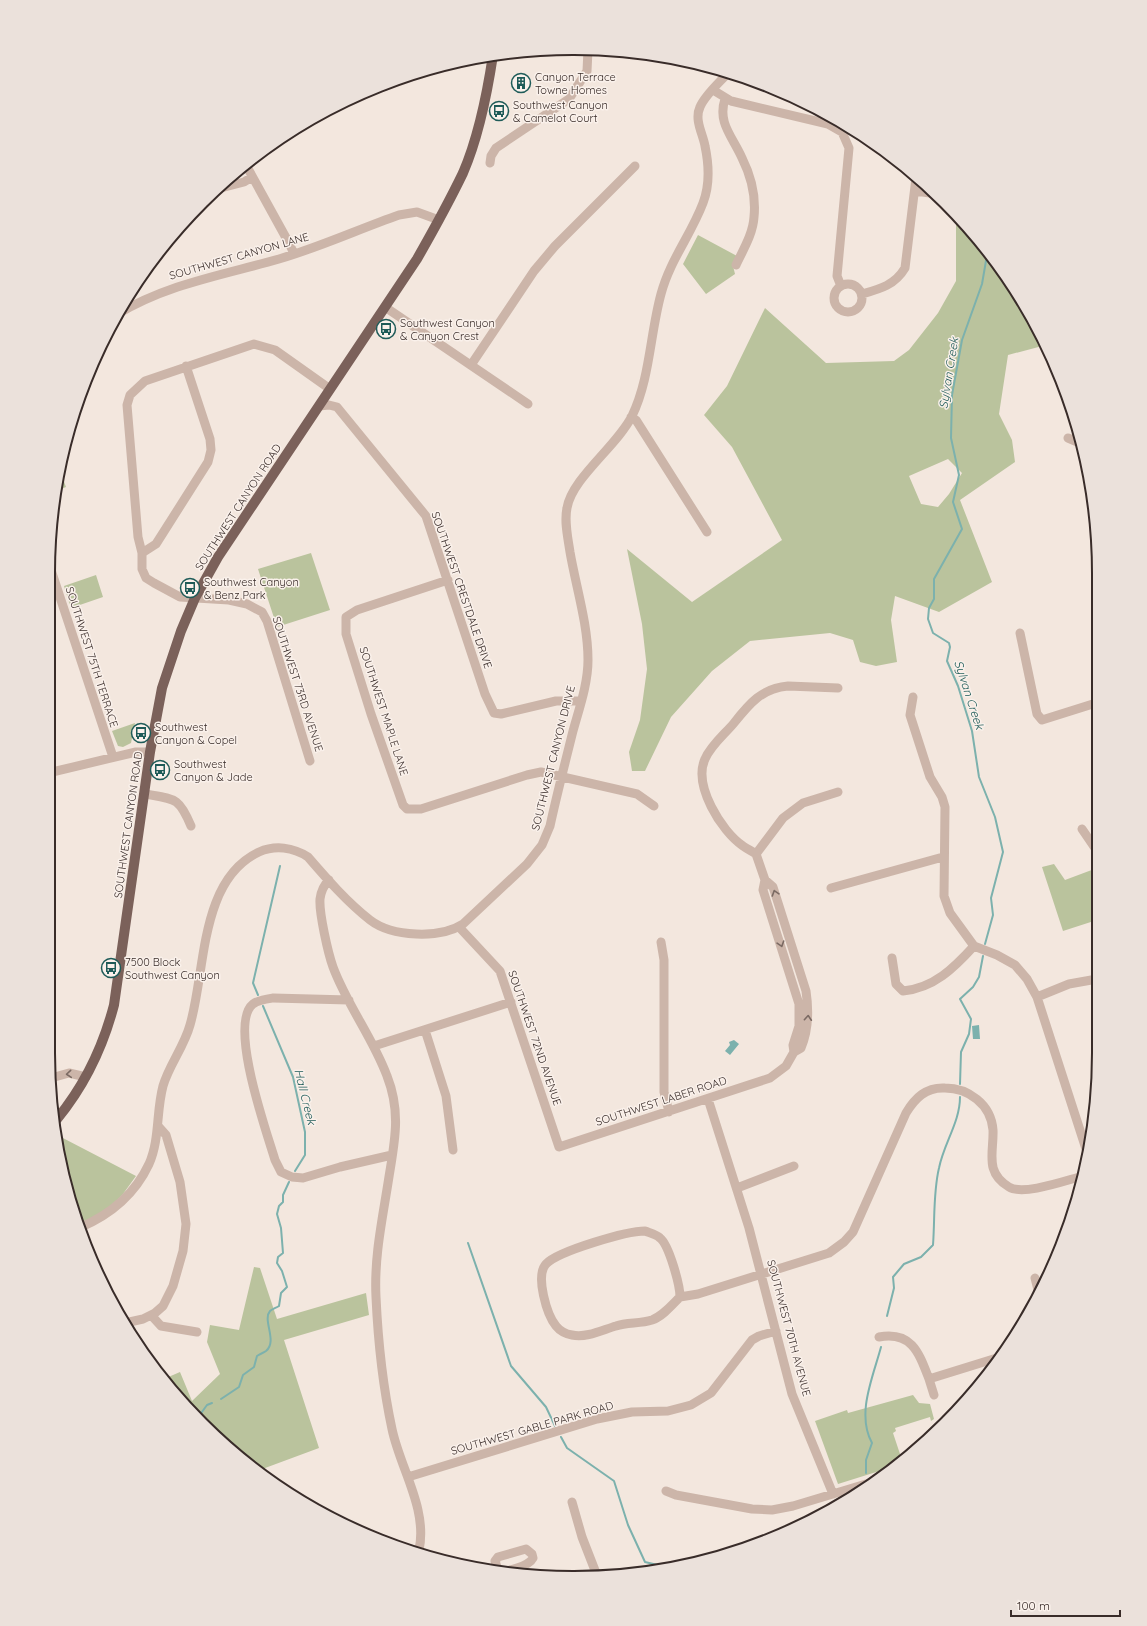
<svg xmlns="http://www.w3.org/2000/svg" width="1147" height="1626" viewBox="0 0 1147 1626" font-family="Quicksand,sans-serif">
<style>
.green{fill:#bac39d;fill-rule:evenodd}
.water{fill:#7cb1ad}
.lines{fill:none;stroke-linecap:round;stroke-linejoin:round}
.stream{stroke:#7cb1ad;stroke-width:2}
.minor{stroke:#ccb5a9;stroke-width:9}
.major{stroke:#7b615a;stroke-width:10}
.oneway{stroke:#7b6a63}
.labels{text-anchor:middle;stroke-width:3;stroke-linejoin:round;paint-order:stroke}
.poi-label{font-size:11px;fill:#392c29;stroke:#faf1eb;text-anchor:start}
.street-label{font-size:11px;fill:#392c29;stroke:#faf1eb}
.water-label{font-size:12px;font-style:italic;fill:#1e5b58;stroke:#faf1eb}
.rim{fill:none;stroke:#392c29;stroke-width:2}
</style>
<rect width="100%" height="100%" fill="#f3e7de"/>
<path class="green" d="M956 215 968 227 1046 345 1008 355 999 414 1012 440 1015 462 960 500 992 582 939 612 895 596 891 620 897 662 876 666 860 662 853 640 830 633 750 641 712 671 671 717 645 771H632L629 752 640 720 647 669 642 624 627 549 692 602 782 540 732 447 704 415 727 386 765 308 826 363 894 361 909 350 938 313 956 281ZM948 459 962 473 949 494 938 507 921 504 909 476Z
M698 235 737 256 733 266 735 274 706 294 683 264Z
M59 468 66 487 56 491Z
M311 553 330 610 277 627 258 569Z
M96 575 103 597 71 608 64 586Z
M135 723 131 743 123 747 118 746 112 731Z
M1054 864 1065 880 1097 868V920L1063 931 1042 867Z
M59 1136 136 1176 123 1194 107 1211 78 1225 66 1189Z
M254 1267 260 1268 277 1319 366 1293 369 1315 284 1340 319 1448 257 1471 227 1448 166 1378 180 1372 192 1401 220 1374 207 1342 210 1325 239 1330Z
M913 1395 919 1403 930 1404 934 1419 931 1421 930 1417 895 1428 896 1431 893 1433 902 1460 889 1468 838 1484 815 1421 847 1410 848 1413Z"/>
<path class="water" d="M979 1025 980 1039H973L972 1026Z
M734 1040 739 1044 730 1055 725 1051 730 1045 729 1042Z"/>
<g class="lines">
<path class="stream" d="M985 944 993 915 991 898 1003 852 995 817 979 777 972 731 958 686 947 661 950 647 949 643 933 633 928 619 929 608 934 599V579L962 529 953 502 959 475 951 438 952 395 962 340 982 284 987 255
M258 995 253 983 280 866
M263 1006 293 1077 305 1132V1155L295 1171
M960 1084 961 1052 969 1034 971 1019 960 999 973 987 979 977 983 956
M468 1243 511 1366 546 1407 555 1426
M887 1316 894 1288 893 1277 904 1264 921 1257 933 1245C935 1219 933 1193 939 1168 944 1143 960 1122 960 1097
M221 1399 239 1387 243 1375 254 1367 257 1356C260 1354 263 1353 266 1351 278 1341 262 1320 270 1311 272 1309 276 1308 279 1306L281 1293 287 1287 282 1271 277 1263 278 1257 283 1253 281 1228 277 1214 279 1206 283 1202V1195L289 1182
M199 1416 207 1405 212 1403
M561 1437 567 1448 614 1481 628 1525 645 1562 670 1568
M866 1473V1460L872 1443C856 1414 873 1377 881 1347"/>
<path class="minor" d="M713 90 731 101 828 124 842 132 849 148 837 276 841 286
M725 99C717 123 733 137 742 158 751 176 756 197 754 217 753 234 743 250 736 265
M490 163 491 156 496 148 569 99 587 71 588 50
M246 165 290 245 294 254
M217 189 244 182 252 177
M915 191 930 193
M834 298a14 14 0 1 1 28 0a14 14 0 1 1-28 0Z
M862 294C880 289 895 285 905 268L916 178
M385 307 528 404
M116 315C167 284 223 275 279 259 320 247 359 229 399 215L417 212 439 220
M471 365 534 271 555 246 635 166
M319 406 329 405 337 407 426 516 485 694 494 713 501 714 556 701H581
M631 417 636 420 707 532
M1068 438 1082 444
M142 553 156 544 208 462 211 450 210 439 186 366
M49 564 113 757
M448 580 357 610 346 617V634L371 714 403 805 407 809H421L527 775 541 772 637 794 654 806
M1020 633 1037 714 1042 720 1096 703
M913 697 910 715 930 777 942 797 945 807 944 896 950 913 974 946 997 955 1015 965 1027 979 1037 997 1087 1152
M310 761 267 621 262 612 247 604 229 600 180 597 154 583 146 578 142 569V553L138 537 127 405 130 395 145 381 254 344 275 350 330 389
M48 773 136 752H150
M145 794C175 799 179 797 191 826
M1082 829 1097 851
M756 854 783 818 803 803 838 792
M329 880C324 885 321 891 320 899 319 913 328 953 333 967 347 1005 373 1038 387 1076 402 1114 394 1144 388 1183 382 1221 374 1258 376 1297 378 1341 383 1387 392 1429 400 1468 428 1509 419 1550
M831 888 943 857
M459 927 500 971 559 1147 770 1078 786 1066 794 1052 801 1048C809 1029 809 1011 806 991L773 887 765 880
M661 942 664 960V1092L669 1112
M892 958 896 984 903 991C934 988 954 968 974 946
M1037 997 1069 984 1097 979
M349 1000 273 998C266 999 258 1000 253 1004 228 1024 267 1133 275 1160L281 1172 292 1177 303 1178 340 1167 392 1155
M425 1030 446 1096 453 1150
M374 1046 511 1002
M794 1052 793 1045 799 1026V1004L763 890 765 880 756 854C752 851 747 849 743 846 721 831 693 785 705 759 711 745 725 734 734 723 749 704 762 688 788 686L838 688
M51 1078 69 1073 86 1077
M708 1099 749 1228 792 1394 833 1494
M737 1188 794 1166
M79 1228C110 1215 135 1194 149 1164 160 1139 156 1112 163 1086 169 1065 184 1047 190 1025 206 971 199 880 259 852 275 845 293 847 308 857 327 879 347 902 370 920 392 937 440 939 463 924L527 864 542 845 550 826C557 794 565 763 573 731 579 709 588 684 588 660 588 624 576 587 570 552 568 538 564 522 567 508 572 478 617 446 632 416 650 379 650 334 661 294 670 260 691 235 703 203 710 185 709 165 705 146 703 134 694 120 700 107 705 95 719 83 728 73
M645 1231C650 1233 656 1234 660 1238 669 1245 680 1285 680 1297 672 1305 663 1316 652 1320 640 1324 627 1322 616 1326 602 1330 587 1338 572 1335 566 1334 560 1331 556 1326 547 1315 535 1276 546 1264 558 1251 627 1231 645 1231Z
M1035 1278 1039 1294
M680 1297 698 1294 829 1253 844 1242 853 1232 906 1113C915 1098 926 1087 945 1088 968 1088 991 1104 993 1130 994 1152 984 1172 1009 1187 1023 1196 1067 1180 1083 1176
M151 1315 161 1326 197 1332
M125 1323 143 1319 155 1313 163 1306 173 1286 183 1251 186 1224 180 1182 166 1135 158 1126
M879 1337C912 1331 919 1353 929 1379L1000 1357
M929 1379 934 1395
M408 1477 597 1419 632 1412 668 1411 691 1405 711 1393 752 1340 759 1336 776 1331
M666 1491 676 1495 752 1509 772 1510 793 1506 866 1484
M572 1502 582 1537 596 1573
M526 1549 532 1554 533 1558C529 1566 506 1573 498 1570L495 1561 498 1557Z"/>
<path class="major" d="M57 1119C85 1085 103 1047 114 1005L150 752 162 688 181 631 195 598 218 557 417 259C433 231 449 202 463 173 479 136 487 95 493 55"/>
</g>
<defs><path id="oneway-chevron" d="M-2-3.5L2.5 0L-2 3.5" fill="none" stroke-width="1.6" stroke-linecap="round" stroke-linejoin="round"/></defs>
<g class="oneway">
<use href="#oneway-chevron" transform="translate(775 893) rotate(-108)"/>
<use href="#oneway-chevron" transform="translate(781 944) rotate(72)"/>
<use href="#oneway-chevron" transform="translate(808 1018) rotate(-86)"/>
<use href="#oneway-chevron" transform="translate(69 1074) rotate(175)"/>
</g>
<defs>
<symbol id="building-ring" viewBox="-11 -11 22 22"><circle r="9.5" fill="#faf1eb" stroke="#1e5b58" stroke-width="1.5"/><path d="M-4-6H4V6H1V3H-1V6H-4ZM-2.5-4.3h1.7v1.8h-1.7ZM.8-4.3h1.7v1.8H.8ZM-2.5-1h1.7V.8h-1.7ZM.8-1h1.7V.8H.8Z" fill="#1e5b58"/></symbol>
<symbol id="bus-ring" viewBox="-11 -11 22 22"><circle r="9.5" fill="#faf1eb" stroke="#1e5b58" stroke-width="1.5"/><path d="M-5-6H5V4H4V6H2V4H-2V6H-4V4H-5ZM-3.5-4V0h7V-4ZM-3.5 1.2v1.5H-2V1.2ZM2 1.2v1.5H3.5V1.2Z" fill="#1e5b58"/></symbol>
</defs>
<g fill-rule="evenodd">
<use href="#building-ring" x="510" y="72" width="22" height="22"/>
<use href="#bus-ring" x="488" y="100" width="22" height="22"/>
<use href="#bus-ring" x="375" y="318" width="22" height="22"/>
<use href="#bus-ring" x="179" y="577" width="22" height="22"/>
<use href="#bus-ring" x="130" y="722" width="22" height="22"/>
<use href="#bus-ring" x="149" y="759" width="22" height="22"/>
<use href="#bus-ring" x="100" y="957" width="22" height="22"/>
</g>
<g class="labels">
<g class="poi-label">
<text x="535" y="81">Canyon Terrace<tspan x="535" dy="13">Towne Homes</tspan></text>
<text x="513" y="109">Southwest Canyon<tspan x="513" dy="13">&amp; Camelot Court</tspan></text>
<text x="400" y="327">Southwest Canyon<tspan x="400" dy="13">&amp; Canyon Crest</tspan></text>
<text x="204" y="586">Southwest Canyon<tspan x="204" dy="13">&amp; Benz Park</tspan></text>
<text x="155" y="731">Southwest<tspan x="155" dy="13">Canyon &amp; Copel</tspan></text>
<text x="174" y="768">Southwest<tspan x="174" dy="13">Canyon &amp; Jade</tspan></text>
<text x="125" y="966">7500 Block<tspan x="125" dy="13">Southwest Canyon</tspan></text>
</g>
<g class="street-label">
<text transform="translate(239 256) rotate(-16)" y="4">SOUTHWEST CANYON LANE</text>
<text transform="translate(238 507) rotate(-57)" y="4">SOUTHWEST CANYON ROAD</text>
<text transform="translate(462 590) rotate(71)" y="4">SOUTHWEST CRESTDALE DRIVE</text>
<text transform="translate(92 657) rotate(72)" y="4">SOUTHWEST 75TH TERRACE</text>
<text transform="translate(298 684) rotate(72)" y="4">SOUTHWEST 73RD AVENUE</text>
<text transform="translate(384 711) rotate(72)" y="4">SOUTHWEST MAPLE LANE</text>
<text transform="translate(553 758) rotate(-76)" y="4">SOUTHWEST CANYON DRIVE</text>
<text transform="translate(128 825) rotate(-82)" y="4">SOUTHWEST CANYON ROAD</text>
<text transform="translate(535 1038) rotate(71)" y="4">SOUTHWEST 72ND AVENUE</text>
<text transform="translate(661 1101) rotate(-18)" y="4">SOUTHWEST LABER ROAD</text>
<text transform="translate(789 1328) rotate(75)" y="4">SOUTHWEST 70TH AVENUE</text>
<text transform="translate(532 1428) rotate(-16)" y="4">SOUTHWEST GABLE PARK ROAD</text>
</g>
<g class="water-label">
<text transform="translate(949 373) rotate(-81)" y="4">Sylvan Creek</text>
<text transform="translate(969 695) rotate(72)" y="4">Sylvan Creek</text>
<text transform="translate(305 1097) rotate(76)" y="4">Hall Creek</text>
</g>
</g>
<path d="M0 0H1147V1626H0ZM573 55H574A518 518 0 0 1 1092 573V1053A518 518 0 0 1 574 1571H573A518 518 0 0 1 55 1053V573A518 518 0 0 1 573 55Z" fill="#ebe1db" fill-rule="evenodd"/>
<path class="rim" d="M573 55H574A518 518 0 0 1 1092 573V1053A518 518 0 0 1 574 1571H573A518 518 0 0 1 55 1053V573A518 518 0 0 1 573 55Z"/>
<path d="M1011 1610v6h109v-6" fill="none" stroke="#392c29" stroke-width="2"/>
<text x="1017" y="1610" font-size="12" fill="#392c29" stroke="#faf1eb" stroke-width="3" paint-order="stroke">100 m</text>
</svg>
